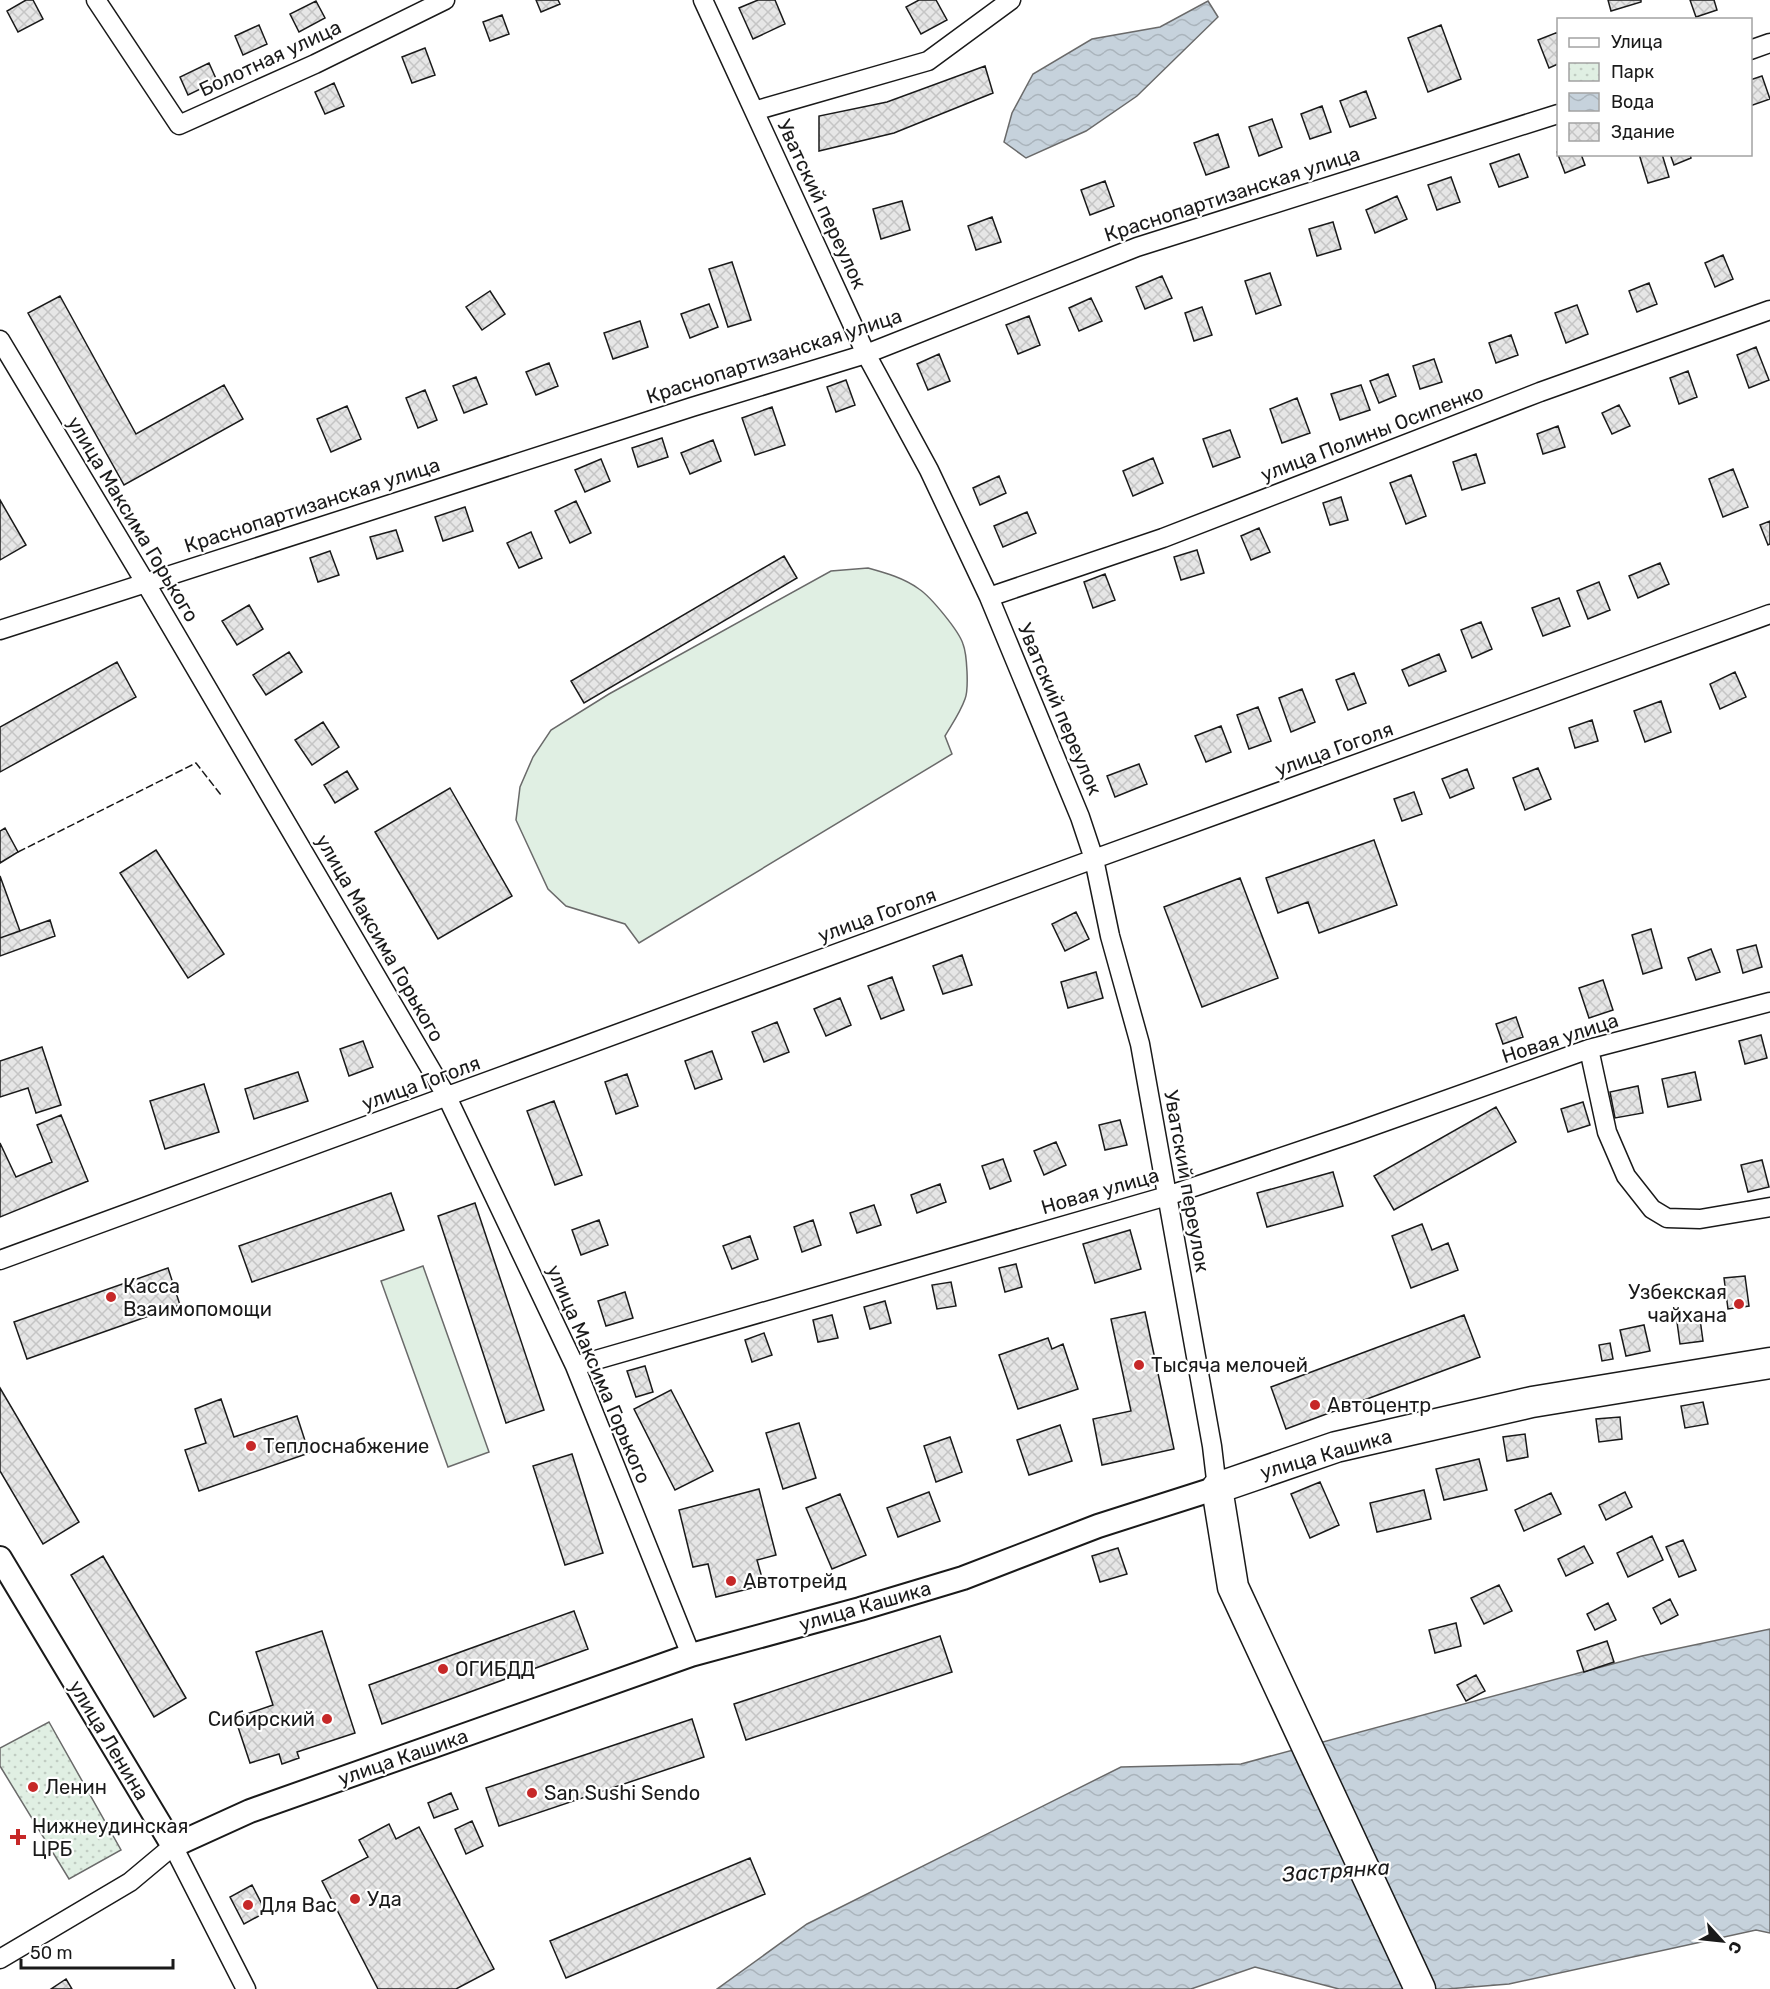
<svg xmlns="http://www.w3.org/2000/svg" width="1770" height="1989" viewBox="0 0 1770 1989" font-family="Rubik,sans-serif">
<style>
.green{fill:#e0efe3;stroke:#6a6a6a;stroke-width:1.5}
.park{fill:url(#park-dots);stroke:#6a6a6a;stroke-width:1.5}
.water{fill:url(#water-waves);stroke:#6a6a6a;stroke-width:1.5}
.building{fill:url(#building-cross-hatch);stroke:#1a1a1a;stroke-width:1.5}
.lines{fill:none;stroke-linecap:round;stroke-linejoin:round}
.minor-casing{stroke:#1a1a1a;stroke-width:21}
.tertiary-casing{stroke:#1a1a1a;stroke-width:26}
.trunk-casing{stroke:#1a1a1a;stroke-width:33}
.minor{stroke:#fff;stroke-width:18}
.tertiary{stroke:#fff;stroke-width:22}
.trunk{stroke:#fff;stroke-width:30}
.fence{stroke:#1a1a1a;stroke-width:1.5;stroke-dasharray:8 3;stroke-linecap:butt}
.poi-dot{fill:#c62828;stroke:#fff;stroke-width:2}
.labels{text-anchor:middle;stroke-width:4.5;stroke-linejoin:round;paint-order:stroke}
.street-label{font-size:20px;fill:#1a1a1a;stroke:#fff}
.poi-label{font-size:20px;fill:#1a1a1a;stroke:#fff;text-anchor:start}
.water-label{font-size:21px;font-style:italic;fill:#1a1a1a;stroke:#fff}
</style>
<defs>
<pattern id="park-dots" width="8" height="8" patternUnits="userSpaceOnUse" patternTransform="scale(1.5)"><rect width="8" height="8" fill="#e0efe3"/><path d="M2 2h.1M6 6h.1" fill="none" stroke="#c0ccc2" stroke-width="1.8" stroke-linecap="round"/></pattern>
<pattern id="water-waves" width="16" height="10" patternUnits="userSpaceOnUse" patternTransform="scale(1.5)"><rect width="16" height="10" fill="#c6d2dc"/><path d="M0 5q4-4 8 0t8 0" fill="none" stroke="#aab4bc"/></pattern>
<pattern id="building-cross-hatch" width="8" height="8" patternUnits="userSpaceOnUse" patternTransform="scale(1.5)"><rect width="8" height="8" fill="#e6e6e6"/><path d="M0 0l8 8M0 8l8-8" fill="none" stroke="#c5c5c5"/></pattern>
</defs>
<rect width="100%" height="100%" fill="#fff"/>
<path class="green" d="M868 568C886 573 904 578 919 589 931 597 959 631 963 644 967 654 969 689 965 699 960 713 952 724 945 736L952 754 639 943 625 924 566 906 548 889 516 820 520 787 533 757 551 730 609 694 831 571Z
M423 1266 489 1452 448 1467 381 1281Z"/>
<path class="park" d="M49 1722 121 1850 69 1879 0 1766V1748Z"/>
<path class="water" d="M1208 1 1218 17 1137 96 1086 131 1026 158 1004 142 1012 113 1033 74 1092 39 1160 27Z
M1770 1629V1933L1756 1930 1509 1984 1447 1989H1339L1255 1967 1191 1989H717L807 1924 1121 1767 1241 1764 1642 1656Z"/>
<path class="building" d="M26 0H33L43 19 18 32 7 11Z
M536 0H558L560 4 541 12Z
M758 0H775L785 24 753 39 739 8Z
M919 0H936L947 20 921 34 906 7Z
M1608 0H1641V2L1611 11Z
M1690 0H1714L1717 10 1696 17Z
M316 1 325 18 299 32 290 14Z
M502 15 509 34 490 41 483 22Z
M259 25 267 44 243 55 235 36Z
M1441 25 1461 79 1428 92 1408 38Z
M1558 32V64L1549 68 1538 40Z
M425 48 435 75 412 83 402 57Z
M209 63 217 81 188 95 180 77Z
M985 66 993 93 894 133 819 151V116L887 102Z
M1762 76 1770 99 1750 106V80Z
M334 83 344 106 325 114 315 92Z
M1366 91 1376 118 1350 127 1340 101Z
M1322 106 1331 132 1310 139 1301 114Z
M1272 119 1282 147 1259 156 1249 127Z
M1218 134 1229 167 1206 175 1194 143Z
M1558 151V154H1581L1585 165 1565 173 1557 152Z
M1519 154 1528 177 1499 187 1490 164Z
M1639 154H1662L1669 177 1648 183Z
M1670 154H1690L1691 158 1674 165Z
M1451 177 1460 202 1437 210 1428 185Z
M1105 181 1114 206 1090 215 1081 190Z
M1397 196 1407 219 1375 233 1366 210Z
M902 201 910 230 881 239 873 209Z
M992 217 1001 242 976 250 968 226Z
M1333 222 1341 249 1317 256 1309 229Z
M1723 255 1733 279 1715 287 1705 263Z
M732 262 751 320 728 327 709 269Z
M1270 273 1281 305 1256 314 1245 281Z
M1162 276 1172 298 1145 309 1136 287Z
M1649 283 1657 304 1637 312 1629 291Z
M490 291 505 314 482 330 466 307Z
M60 296 136 434 224 385 243 419 124 485 28 313Z
M1091 298 1102 321 1079 331 1069 308Z
M709 304 718 327 690 338 681 314Z
M1577 305 1588 334 1566 343 1555 313Z
M1202 307 1212 335 1194 341 1185 313Z
M1029 316 1040 345 1018 354 1006 325Z
M640 321 648 347 613 359 604 333Z
M1511 335 1518 355 1496 363 1489 343Z
M1756 347 1769 380 1749 388 1737 355Z
M939 354 950 381 928 390 917 364Z
M1434 359 1442 382 1420 389 1413 366Z
M549 363 558 386 536 395 526 372Z
M1688 371 1697 397 1679 404 1670 378Z
M1388 374 1396 396 1379 403 1370 381Z
M476 377 487 404 464 413 453 386Z
M846 380 855 405 836 412 827 387Z
M1361 385 1370 410 1340 420 1331 394Z
M425 390 437 420 418 428 406 398Z
M1297 398 1310 433 1282 443 1270 409Z
M1619 405 1630 426 1612 434 1602 413Z
M347 406 361 439 331 452 317 419Z
M772 407 785 445 755 455 742 418Z
M1558 426 1565 447 1543 454 1537 434Z
M1230 430 1240 457 1213 467 1203 439Z
M662 438 668 457 638 467 632 448Z
M713 440 721 461 690 474 681 453Z
M1476 454 1485 483 1462 490 1453 462Z
M1153 458 1163 483 1133 496 1123 471Z
M601 459 610 481 585 492 575 470Z
M1733 469 1748 507 1723 517 1709 479Z
M1411 475 1426 516 1406 524 1390 483Z
M999 476 1006 493 980 505 973 488Z
M1341 497 1348 520 1330 525 1323 503Z
M0 500 26 545 0 560Z
M576 501 591 533 570 543 555 511Z
M465 507 473 531 443 541 435 517Z
M1027 512 1036 533 1003 547 994 526Z
M1770 521V544L1768 545 1760 525Z
M1259 528 1270 552 1251 560 1241 536Z
M396 530 403 551 377 559 370 537Z
M531 532 542 558 519 568 507 543Z
M1197 550 1204 573 1181 580 1174 557Z
M330 551 339 575 318 582 310 558Z
M784 556 797 578 584 703 571 681Z
M1660 563 1669 584 1638 598 1629 576Z
M1105 574 1115 600 1093 608 1084 582Z
M1599 582 1610 610 1588 619 1577 591Z
M1559 598 1570 626 1543 636 1532 608Z
M249 605 263 629 237 645 222 621Z
M1481 622 1492 649 1472 658 1461 630Z
M289 652 302 672 266 695 253 675Z
M1439 654 1446 671 1409 686 1402 670Z
M117 662 136 697 0 772V727Z
M1735 672 1746 697 1720 709 1710 684Z
M1354 673 1366 703 1348 710 1336 680Z
M1302 689 1315 722 1291 732 1279 698Z
M1661 701 1671 732 1645 742 1634 711Z
M1258 707 1271 741 1249 749 1237 715Z
M1592 720 1598 741 1575 748 1569 728Z
M323 722 339 747 312 765 295 740Z
M1221 726 1231 752 1206 762 1195 736Z
M1139 764 1147 784 1115 797 1107 776Z
M1538 768 1551 799 1525 810 1513 778Z
M1467 769 1474 788 1450 798 1442 779Z
M347 771 358 789 335 803 324 785Z
M450 788 512 896 438 939 375 832Z
M1414 792 1422 814 1402 821 1394 799Z
M5 828 18 852 0 863V831Z
M1374 840 1397 905 1319 933 1308 902 1278 913 1266 878Z
M156 850 224 954 188 978 120 873Z
M0 876 20 931 0 938Z
M1240 878 1278 978 1202 1007 1164 907Z
M1076 912 1089 939 1065 951 1052 924Z
M50 920 55 936 0 956V938Z
M1651 929 1662 968 1643 974 1632 935Z
M1756 945 1762 967 1743 973 1737 950Z
M1711 949 1720 972 1696 980 1688 958Z
M962 955 972 985 943 994 933 966Z
M1096 972 1103 998 1068 1008 1061 982Z
M892 977 904 1010 881 1019 868 986Z
M1603 980 1613 1010 1589 1018 1579 988Z
M840 998 851 1025 826 1036 814 1009Z
M1516 1017 1523 1037 1503 1044 1496 1024Z
M777 1022 789 1052 764 1062 752 1032Z
M1761 1035 1767 1058 1745 1064 1739 1041Z
M363 1041 373 1067 349 1076 340 1049Z
M42 1047 61 1105 36 1113 28 1088 0 1097V1061Z
M712 1051 722 1079 695 1089 685 1061Z
M298 1072 308 1101 254 1119 245 1089Z
M1695 1072 1701 1100 1668 1107 1662 1079Z
M627 1074 638 1106 616 1114 605 1082Z
M204 1084 219 1132 165 1149 150 1101Z
M1638 1086 1643 1113 1615 1118 1610 1092Z
M554 1101 582 1175 555 1185 527 1111Z
M1583 1102 1590 1125 1568 1132 1561 1109Z
M1496 1107 1516 1142 1394 1210 1374 1176Z
M61 1115 88 1181 0 1217V1143L16 1177 52 1162 37 1125Z
M1120 1120 1127 1145 1105 1150 1099 1125Z
M1056 1142 1066 1165 1044 1175 1034 1151Z
M1003 1159 1011 1181 990 1189 982 1166Z
M1762 1160 1769 1187 1748 1192 1741 1165Z
M1333 1172 1343 1206 1267 1227 1257 1193Z
M940 1184 946 1202 917 1213 911 1195Z
M391 1193 404 1230 252 1282 239 1246Z
M475 1203 544 1410 506 1423 438 1216Z
M874 1205 881 1225 857 1233 850 1213Z
M599 1220 608 1245 581 1255 572 1230Z
M813 1220 821 1245 802 1252 794 1227Z
M1422 1224 1432 1250 1448 1243 1458 1270 1411 1288 1392 1236Z
M1130 1230 1141 1269 1095 1283 1083 1244Z
M750 1236 758 1259 732 1269 723 1246Z
M1016 1264 1022 1287 1005 1292 999 1268Z
M168 1268 180 1305 27 1359 14 1322Z
M1745 1276 1749 1306 1728 1309 1724 1278Z
M951 1282 956 1306 937 1309 932 1285Z
M625 1292 633 1318 606 1326 598 1301Z
M885 1301 891 1323 870 1329 864 1307Z
M1145 1312 1174 1449 1102 1465 1093 1419 1131 1411 1111 1319Z
M832 1315 838 1338 818 1342 813 1320Z
M1464 1315 1480 1357 1286 1429 1271 1387Z
M1700 1319 1703 1341 1680 1344 1677 1322Z
M1644 1325 1650 1351 1626 1356 1620 1330Z
M764 1333 772 1355 752 1362 745 1340Z
M1048 1338 1052 1349 1063 1344 1078 1389 1018 1409 999 1355Z
M1610 1343 1613 1359 1602 1361 1599 1345Z
M645 1366 653 1392 636 1397 627 1371Z
M0 1388 79 1522 43 1544 0 1471Z
M671 1390 713 1471 675 1490 634 1409Z
M221 1399 234 1437 297 1416 309 1453 199 1491 185 1450 206 1443 195 1409Z
M1703 1402 1708 1424 1685 1428 1681 1406Z
M1620 1417 1622 1439 1599 1442 1596 1419Z
M799 1423 816 1478 783 1489 766 1433Z
M1060 1425 1072 1461 1029 1475 1017 1440Z
M1525 1434 1528 1457 1507 1461 1503 1437Z
M950 1437 962 1472 936 1482 924 1446Z
M572 1454 603 1553 565 1565 533 1466Z
M1479 1459 1487 1490 1444 1500 1436 1469Z
M1320 1482 1339 1525 1310 1538 1291 1494Z
M759 1489 776 1555 757 1560 764 1585 716 1597 708 1564 693 1567 679 1510Z
M1424 1490 1431 1519 1377 1532 1370 1503Z
M929 1492 940 1521 898 1537 887 1508Z
M1625 1492 1632 1507 1606 1520 1599 1505Z
M1551 1493 1561 1514 1524 1531 1515 1510Z
M840 1494 866 1555 832 1569 806 1508Z
M1652 1536 1663 1560 1628 1577 1617 1553Z
M1683 1540 1696 1570 1679 1577 1666 1547Z
M1584 1546 1593 1563 1566 1576 1558 1559Z
M1118 1548 1127 1574 1100 1582 1092 1556Z
M103 1556 186 1698 154 1717 71 1575Z
M1499 1585 1512 1611 1484 1624 1471 1598Z
M1670 1599 1678 1615 1661 1624 1653 1608Z
M1608 1603 1616 1620 1595 1630 1587 1614Z
M574 1611 588 1649 382 1724 369 1685Z
M1456 1623 1461 1646 1435 1653 1429 1630Z
M322 1631 355 1733 297 1752 299 1758 282 1764 279 1754 250 1763 235 1718 273 1705 256 1652Z
M940 1636 952 1672 746 1740 734 1704Z
M1607 1641 1614 1662 1584 1672 1577 1651Z
M1476 1675 1485 1691 1466 1701 1457 1685Z
M692 1719 704 1757 499 1826 486 1788Z
M451 1793 458 1809 434 1818 428 1803Z
M472 1821 483 1846 466 1854 455 1829Z
M389 1824 396 1839 419 1827 494 1969 456 1989H378L322 1881 368 1857 359 1840Z
M750 1858 765 1894 566 1978 550 1941Z
M252 1885 266 1912 244 1924 230 1897Z
M66 1979 72 1989H51Z"/>
<g class="lines">
<defs>
<path id="minor" d="M96 0 179 125 315 64 445 0
M703 0 866 354 929 470 989 597 1080 817 1094 859 1110 936 1140 1044 1212 1446 1217 1488
M1750 50 1770 43
M754 111 928 61 1011 0
M0 340 145 582 447 1097 575 1366 691 1655
M989 597 1163 538 1540 392 1770 310
M0 630 692 407 866 354 1137 247 1558 114
M1589 1049 1607 1132 1626 1176 1652 1209 1667 1218 1700 1219 1770 1207
M0 1260 1094 859 1770 614
M575 1366 1167 1196 1353 1133 1589 1049 1770 1002
M0 1959 130 1882 173 1846 246 1989"/>
<path id="tertiary" d="M0 1558 173 1846 250 1811 691 1655 860 1609 963 1578 1098 1526 1217 1488"/>
<path id="trunk" d="M1420 1989 1233 1587 1217 1488 1336 1447 1532 1402 1770 1363"/>
</defs>
<use href="#minor" class="minor-casing"/>
<use href="#tertiary" class="tertiary-casing"/>
<use href="#trunk" class="trunk-casing"/>
<use href="#minor" class="minor"/>
<use href="#tertiary" class="tertiary"/>
<use href="#trunk" class="trunk"/>
<path class="fence" d="M18 852 196 763 221 795"/>
</g>
<g class="poi-dot">
<circle cx="111" cy="1297" r="6"/>
<circle cx="1739" cy="1304" r="6"/>
<circle cx="1139" cy="1365" r="6"/>
<circle cx="1315" cy="1405" r="6"/>
<circle cx="251" cy="1446" r="6"/>
<circle cx="731" cy="1581" r="6"/>
<circle cx="443" cy="1669" r="6"/>
<circle cx="327" cy="1719" r="6"/>
<circle cx="33" cy="1787" r="6"/>
<circle cx="532" cy="1793" r="6"/>
<path d="M15 1828h6v6h6v6h-6v6h-6v-6h-6v-6h6z"/>
<circle cx="355" cy="1899" r="6"/>
<circle cx="248" cy="1905" r="6"/>
</g>
<g class="labels">
<g class="street-label">
<text transform="translate(270 58) rotate(-25)" y="7">Болотная улица</text>
<text transform="translate(1232 194) rotate(-18)" y="7">Краснопартизанская улица</text>
<text transform="translate(822 204) rotate(65)" y="7">Уватский переулок</text>
<text transform="translate(774 356) rotate(-18)" y="7">Краснопартизанская улица</text>
<text transform="translate(1372 433) rotate(-21)" y="7">улица Полины Осипенко</text>
<text transform="translate(312 505) rotate(-18)" y="7">Краснопартизанская улица</text>
<text transform="translate(133 519) rotate(59)" y="7">улица Максима Горького</text>
<text transform="translate(1060 709) rotate(67)" y="7">Уватский переулок</text>
<text transform="translate(1334 749) rotate(-20)" y="7">улица Гоголя</text>
<text transform="translate(877 915) rotate(-20)" y="7">улица Гоголя</text>
<text transform="translate(380 938) rotate(60)" y="7">улица Максима Горького</text>
<text transform="translate(1560 1038) rotate(-18)" y="7">Новая улица</text>
<text transform="translate(421 1083) rotate(-20)" y="7">улица Гоголя</text>
<text transform="translate(1187 1181) rotate(80)" y="7">Уватский переулок</text>
<text transform="translate(1100 1191) rotate(-16)" y="7">Новая улица</text>
<text transform="translate(599 1374) rotate(67)" y="7">улица Максима Горького</text>
<text transform="translate(1326 1454) rotate(-16)" y="7">улица Кашика</text>
<text transform="translate(865 1606) rotate(-16)" y="7">улица Кашика</text>
<text transform="translate(109 1740) rotate(59)" y="7">улица Ленина</text>
<text transform="translate(403 1757) rotate(-19)" y="7">улица Кашика</text>
</g>
<g class="poi-label">
<text x="123" y="1293">Касса<tspan x="123" dy="23">Взаимопомощи</tspan></text>
<text x="1727" y="1299" text-anchor="end">Узбекская<tspan x="1727" dy="23">чайхана</tspan></text>
<text x="1151" y="1372">Тысяча мелочей</text>
<text x="1327" y="1412">Автоцентр</text>
<text x="263" y="1453">Теплоснабжение</text>
<text x="743" y="1588">Автотрейд</text>
<text x="455" y="1676">ОГИБДД</text>
<text x="315" y="1726" text-anchor="end">Сибирский</text>
<text x="45" y="1794">Ленин</text>
<text x="544" y="1800">San Sushi Sendo</text>
<text x="32" y="1833">Нижнеудинская<tspan x="32" dy="23">ЦРБ</tspan></text>
<text x="367" y="1906">Уда</text>
<text x="260" y="1912">Для Вас</text>
</g>
<g class="water-label">
<text transform="translate(1336 1871) rotate(-4)" y="7">Застрянка</text>
</g>
</g>
<rect x="1557" y="18" width="195" height="138" fill="#ffffff" stroke="#a3a3a3" stroke-width="1.5"/>
<rect x="1569" y="38" width="30" height="9" fill="#ffffff" stroke="#a3a3a3" stroke-width="1.5"/>
<text x="1611" y="48" font-size="18" fill="#1a1a1a">Улица</text>
<rect x="1569" y="63" width="30" height="18" fill="url(#park-dots)" stroke="#a3a3a3" stroke-width="1.5"/>
<text x="1611" y="78" font-size="18" fill="#1a1a1a">Парк</text>
<rect x="1569" y="93" width="30" height="18" fill="url(#water-waves)" stroke="#a3a3a3" stroke-width="1.5"/>
<text x="1611" y="108" font-size="18" fill="#1a1a1a">Вода</text>
<rect x="1569" y="123" width="30" height="18" fill="url(#building-cross-hatch)" stroke="#a3a3a3" stroke-width="1.5"/>
<text x="1611" y="138" font-size="18" fill="#1a1a1a">Здание</text>
<g transform="translate(1722 1941) rotate(117)" stroke="#ffffff" stroke-width="4.5" paint-order="stroke">
<path d="M0-4.5L10 22L0 15L-10 22Z" fill="#1a1a1a"/>
<text y="-9" font-size="16" font-weight="bold" text-anchor="middle" fill="#1a1a1a">С</text>
</g>
<path d="M21 1959v9h152v-9" fill="none" stroke="#1a1a1a" stroke-width="3"/>
<text x="30" y="1959" font-size="18" fill="#1a1a1a" stroke="#ffffff" stroke-width="4.5" paint-order="stroke">50 m</text>
</svg>
